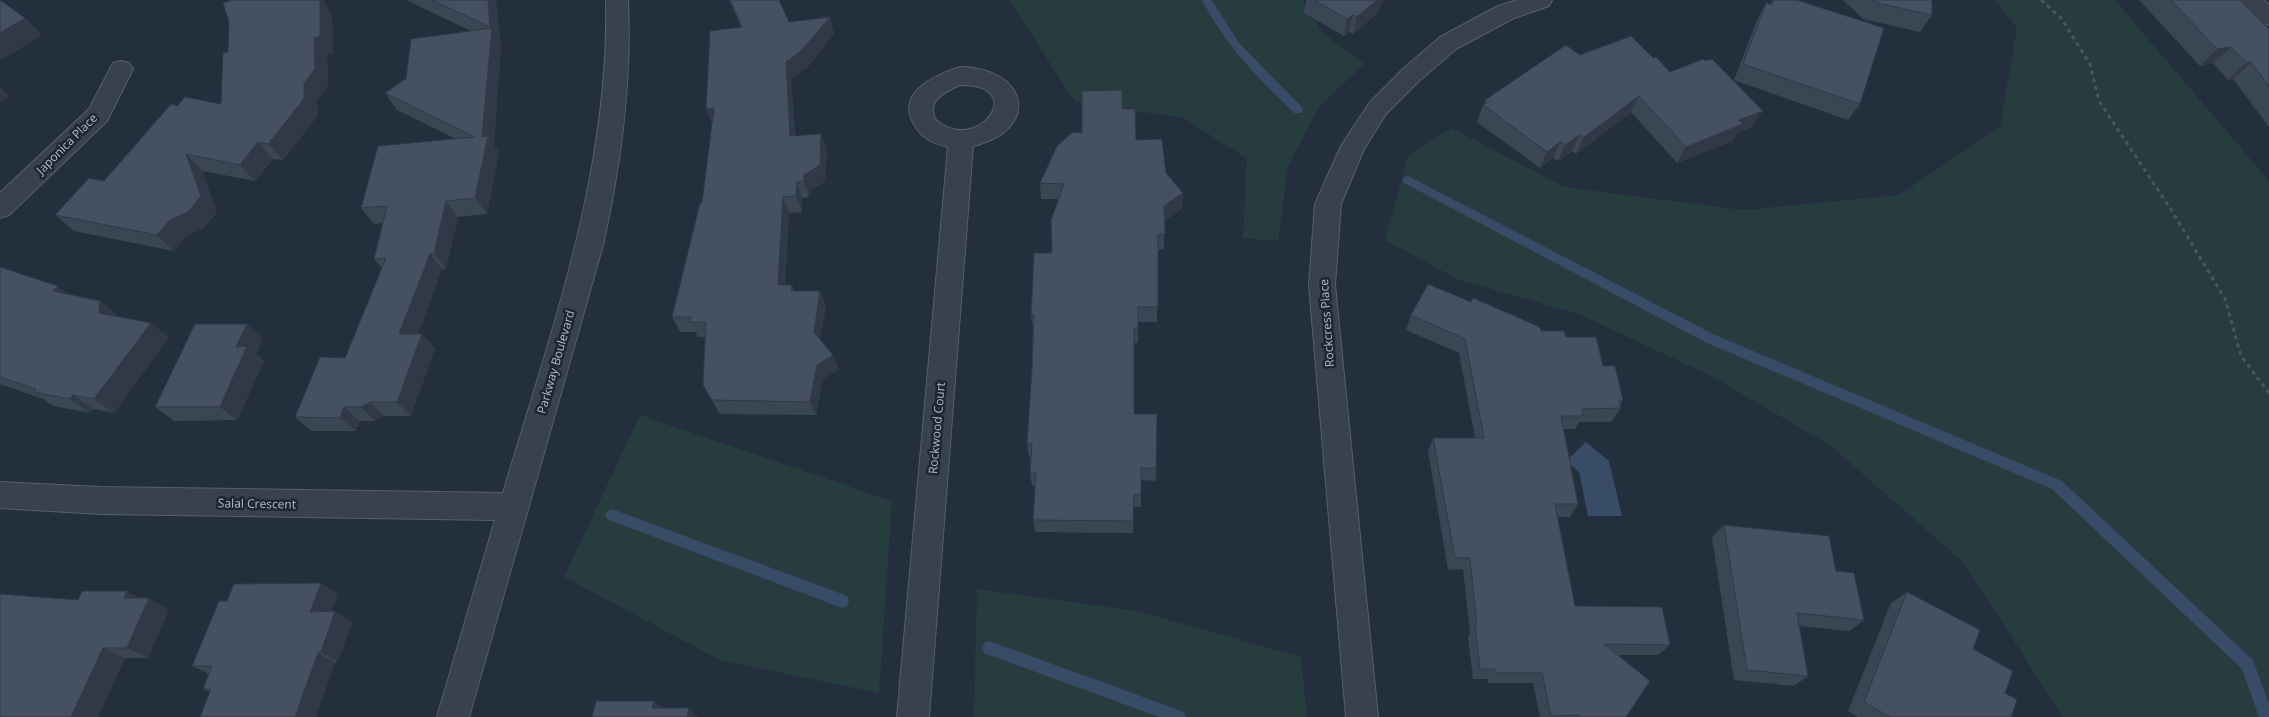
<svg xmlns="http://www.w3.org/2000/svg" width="2269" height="717" viewBox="0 0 2269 717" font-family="'Open Sans',sans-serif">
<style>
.green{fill:#263c3f}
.water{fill:#394c67}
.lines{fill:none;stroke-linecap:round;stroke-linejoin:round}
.stream{fill:#394c67;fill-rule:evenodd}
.minor-casing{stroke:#565f6c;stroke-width:2}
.path{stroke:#44595c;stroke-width:3;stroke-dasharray:4 4;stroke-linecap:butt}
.minor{fill:#38414e;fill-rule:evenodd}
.wall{fill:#3b4654}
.shaded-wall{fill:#303945}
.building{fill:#455162;stroke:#303945}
.labels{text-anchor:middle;stroke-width:5;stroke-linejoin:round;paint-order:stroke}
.street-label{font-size:12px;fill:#b4bcc9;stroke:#1d2633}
</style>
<rect width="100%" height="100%" fill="#242f3e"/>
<path class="green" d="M1009 0H1302L1323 33 1364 64 1319 107 1288 166 1278 241 1243 238 1247 159 1184 118 1075 102Z
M1995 0H2115L2269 181V717H2063L1963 562 1831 446 1711 376 1581 315 1457 279 1385 240 1409 154 1452 128 1564 187 1743 210 1899 195 2000 127 2017 28Z
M640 415 892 501 879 693 720 660 564 577Z
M977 589 1137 611 1301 657 1307 717H974Z"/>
<path class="water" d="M1586 442 1609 461 1622 516H1588L1579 472 1566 461Z"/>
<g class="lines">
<path class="stream" d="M1202 0H1212L1239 43 1302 107 1303 110 1302 113H1294C1258 78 1225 45 1202 0Z
M1408 176 1715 335 2062 481 2253 660 2269 704V717H2259L2242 669 2052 489 1707 343 1404 183 1402 180 1404 177Z
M612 509 842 594 847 596 849 601 847 606 842 608 607 519 605 515 607 511Z
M989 641 1179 710 1184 712 1186 717H1159L989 655 984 653 982 648 984 643Z"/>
<defs>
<path id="minor" d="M606 0H628C632 83 621 164 603 245L469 717H437L495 520 100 514 0 508V482L100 487 503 493C551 332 610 171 606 0Z
M1517 0H1552L1549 6 1514 18 1456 49 1419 81 1386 114 1364 149 1341 204 1335 285 1378 717H1346L1309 285 1315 204 1341 146 1370 102 1403 69 1440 37 1498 6Z
M2238 0H2264L2269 5V25C2257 21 2244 11 2238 0Z
M121 61 129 63 133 69 107 121 9 215 0 218V193L89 109 113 63Z
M960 67C1029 68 1041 130 973 146L929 717H897L948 147C932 143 921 138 914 124 895 92 936 75 960 67ZM960 85C1030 84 978 156 936 120 925 101 946 91 960 85Z"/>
</defs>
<use href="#minor" class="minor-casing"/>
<path class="path" d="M2041 0 2061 18 2090 64 2099 101 2172 211 2225 299 2241 356 2269 393"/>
<use href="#minor" class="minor"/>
</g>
<path class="wall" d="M232 0H324L332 18 333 53 327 55 328 86 317 100 318 115 283 160 273 159 255 181 202 171 217 212 204 228 186 236 174 251 74 231 55 215 104 181 177 106 221 104 228 52Z
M406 0H496L500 42 501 45 494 145 499 152 487 214 458 217 446 269H442L418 334H422L435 348 411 416H384L375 421H360L356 431H311L295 417 345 358 382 268 374 259 383 223 374 224 361 208 456 139 397 110 385 93 471 31Z
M729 0H779L789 22 830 17 834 34 807 68 791 78 795 136 821 134 827 150 825 181 810 191 809 197 802 198V212L789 213 785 285H792L794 291H820L826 306 820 340 839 369 823 379 816 415 720 414 703 385 705 337H698L695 332H680L672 317 702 203 712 123 706 109 741 27Z
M1306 0H1384L1381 3 1379 12 1353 34 1349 32 1344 36 1304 13Z
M1773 0H1797L1860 104 1848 120 1734 80 1757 20 1766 3 1770 4Z
M1843 0H1932V15L1920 32 1863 19Z
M2139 0H2240L2269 29V127L2233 79 2228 80 2213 63 2200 66Z
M1580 55 1653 58 1670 72 1752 127 1737 133 1733 141 1677 163 1631 112 1576 154 1572 151 1558 161 1553 158 1540 168 1477 122 1483 105 1484 104 1485 100Z
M1122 109 1136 140 1166 173 1182 209 1164 221V249L1158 250 1157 322H1138V343H1134V414H1157L1156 481 1141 480V507H1134L1133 533 1035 532 1033 520 1035 486H1032L1030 473 1031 457H1029L1027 444 1032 368 1033 329 1031 314 1052 253 1058 199H1041L1040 183 1082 133Z
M0 267 69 294 100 301 119 317 169 337 114 413 93 409 90 413 54 406 43 399 0 384Z
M1471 302 1541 331 1566 337 1603 366 1623 400 1620 405 1621 408 1611 422H1579L1575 429H1564L1578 504 1570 517H1557L1575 606 1670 645 1658 655H1617L1626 717H1540L1533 683H1488V679H1473L1468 637 1470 633 1463 569 1448 570 1428 451 1433 438H1475L1459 353 1406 330 1411 315Z
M247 324 263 338 256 354 264 361 237 420 174 421 155 407Z
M1724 525 1836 571 1864 620 1849 631 1799 626 1808 676 1794 686 1734 680 1712 537Z
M321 583 338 594 331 612 335 611 352 622 338 662 210 692 203 689 209 674 192 666 227 601Z
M1907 592 1973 649 2011 717H1858L1848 711 1891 603Z
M141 598 169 609 148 658H125L98 717 78 600Z"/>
<path class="shaded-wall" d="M319 0H324L332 18 333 53 327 55 328 86 317 100 318 115 283 160 268 144 304 83 314 38Z
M488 0H496L500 42 501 45 494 145 499 152 487 214 475 198 482 137 491 29 490 27Z
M1376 0H1384L1381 3 1379 12 1353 34 1357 17Z
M1353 15 1349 32 1344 36 1347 19Z
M830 17 834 34 807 68 791 78 795 152 790 136 786 62Z
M25 18 42 35 0 61V33Z
M2231 47 2213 63 2200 66 2217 49Z
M2251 62 2233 79 2228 80 2246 63Z
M0 87 9 96 0 102Z
M1639 96 1631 112 1576 154 1583 138Z
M714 108 713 126 706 109Z
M1763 111 1752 127 1737 133 1733 141 1677 163 1686 147 1739 120Z
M821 134 827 150 825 181 810 191 809 197 804 181V175Z
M1579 135 1572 151 1558 161 1565 145Z
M258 142 273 159 255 181 240 165Z
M1560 142 1553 158 1540 168 1547 152Z
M186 154 202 171 217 212 204 228 186 236 174 251 157 235Z
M797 182 802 198V212L796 196Z
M1183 193 1182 209 1164 222V206Z
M783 197 789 213 784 300 778 285Z
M446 201 458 217 446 269 434 253Z
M430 254 442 269 412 349 399 334Z
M58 286 77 301 53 291Z
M820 291 826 306 819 346 814 332Z
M100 301 119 316 118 328 99 313Z
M151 323 169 337 114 413 94 399Z
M247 324 263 338 256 354 264 361 237 420 220 407 236 347Z
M422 334 435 348 411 416 397 402Z
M833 355 839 369 823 379 816 415 810 402 817 365Z
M73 395 93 409 90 413 70 399Z
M370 402 384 416 375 421 361 407Z
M344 407 360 421 356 431 340 418Z
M321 583 338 594 327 623 310 612Z
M127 591 147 602 149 598 169 609 148 658 127 648 124 598Z
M335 611 352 622 338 662 321 652Z
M103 648 125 658 98 717H71Z
M318 653 335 663 316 717H295Z
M654 701 664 710 652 708Z
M689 708 698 717H687Z"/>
<path class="building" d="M0 0 25 18 0 33Z
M232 0H319L320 1V36L314 38 315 69 304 83V99L268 144 258 142 240 165 186 154 201 196 188 212 170 220 157 235 55 215 89 178 104 181 171 104 177 106 185 97 221 104 223 53 228 52 229 22 223 3Z
M432 0H488L490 27Z
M730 0H779L789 22 830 17 801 51 786 62 790 136 821 134 820 165 804 175V181L797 182 796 196 783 197 778 285H792L791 291H820L814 332 833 355 817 365 810 402 712 400 703 385 706 322H690L691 317H672L700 203H702L714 108 706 109 710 31 742 27Z
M1314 0H1377L1357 17 1353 15 1347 19Z
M1774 0H1797L1884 28 1860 104 1743 64 1766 3 1772 5Z
M1873 0H1932V15L1874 2Z
M2171 0H2240L2269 29V86L2251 62 2246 63 2231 47 2217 49Z
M492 28 482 137 488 136 475 198 446 201 434 253 430 254 399 334H422L397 402H370L361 407H344L340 418 295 417 320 357 345 358 386 258 374 259 387 206 361 208 378 146 475 137 385 93 406 79 411 39Z
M1631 36 1653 58 1656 57 1670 72 1703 59 1705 61 1712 59 1763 111 1739 120 1743 124 1686 147 1639 96 1583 138 1579 135 1565 145 1560 142 1547 152 1483 105 1487 102 1485 100 1566 45 1580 55Z
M1122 90V109H1135L1136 140 1162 139 1166 173 1183 193 1164 206 1165 234H1158V307H1138V328H1134V414H1157L1156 468H1141V495L1134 494 1133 521 1033 520 1036 473H1030L1032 444H1027L1032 368 1034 314H1031L1034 253H1052L1051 220 1064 184 1040 183 1057 146 1073 132 1082 133V91Z
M0 267 58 286 53 291 100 301 99 313 151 323 94 399 73 395 70 399 34 392 36 389 0 377Z
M1428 284 1471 302 1473 298 1540 327 1541 331H1564L1566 337H1596L1603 366H1615L1623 400H1619L1621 408 1582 409 1583 416H1561L1578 504H1555L1575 606 1662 607 1670 645 1604 644 1650 681 1626 717H1580L1578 715 1551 716 1542 673H1496L1495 669H1480L1475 626H1477L1470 558H1455L1433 438H1484L1465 339 1411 315Z
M195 324H247L236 347 247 346 220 407H155Z
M1724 525 1829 536 1836 571 1854 573 1864 620 1797 613 1808 676 1747 670Z
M321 583 310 612 335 611 321 652 318 653 295 717H200L211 689H203L212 666H192L219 601H227L234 584Z
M82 591H127L124 598H149L127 648H103L71 717H0V594L78 600Z
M1907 592 1980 630 1973 649 2013 671 2005 693 2017 700 2011 717H1890L1864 702Z
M596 701H654L652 708H689L687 717H592Z"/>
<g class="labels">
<g class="street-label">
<text transform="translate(67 144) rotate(-45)" y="4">Japonica Place</text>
<text transform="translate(1327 323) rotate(-94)" y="4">Rockcress Place</text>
<text transform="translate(556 362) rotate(-74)" y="4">Parkway Boulevard</text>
<text transform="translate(937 428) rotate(-85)" y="4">Rockwood Court</text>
<text transform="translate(257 504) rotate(1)" y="4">Salal Crescent</text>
</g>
</g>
</svg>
